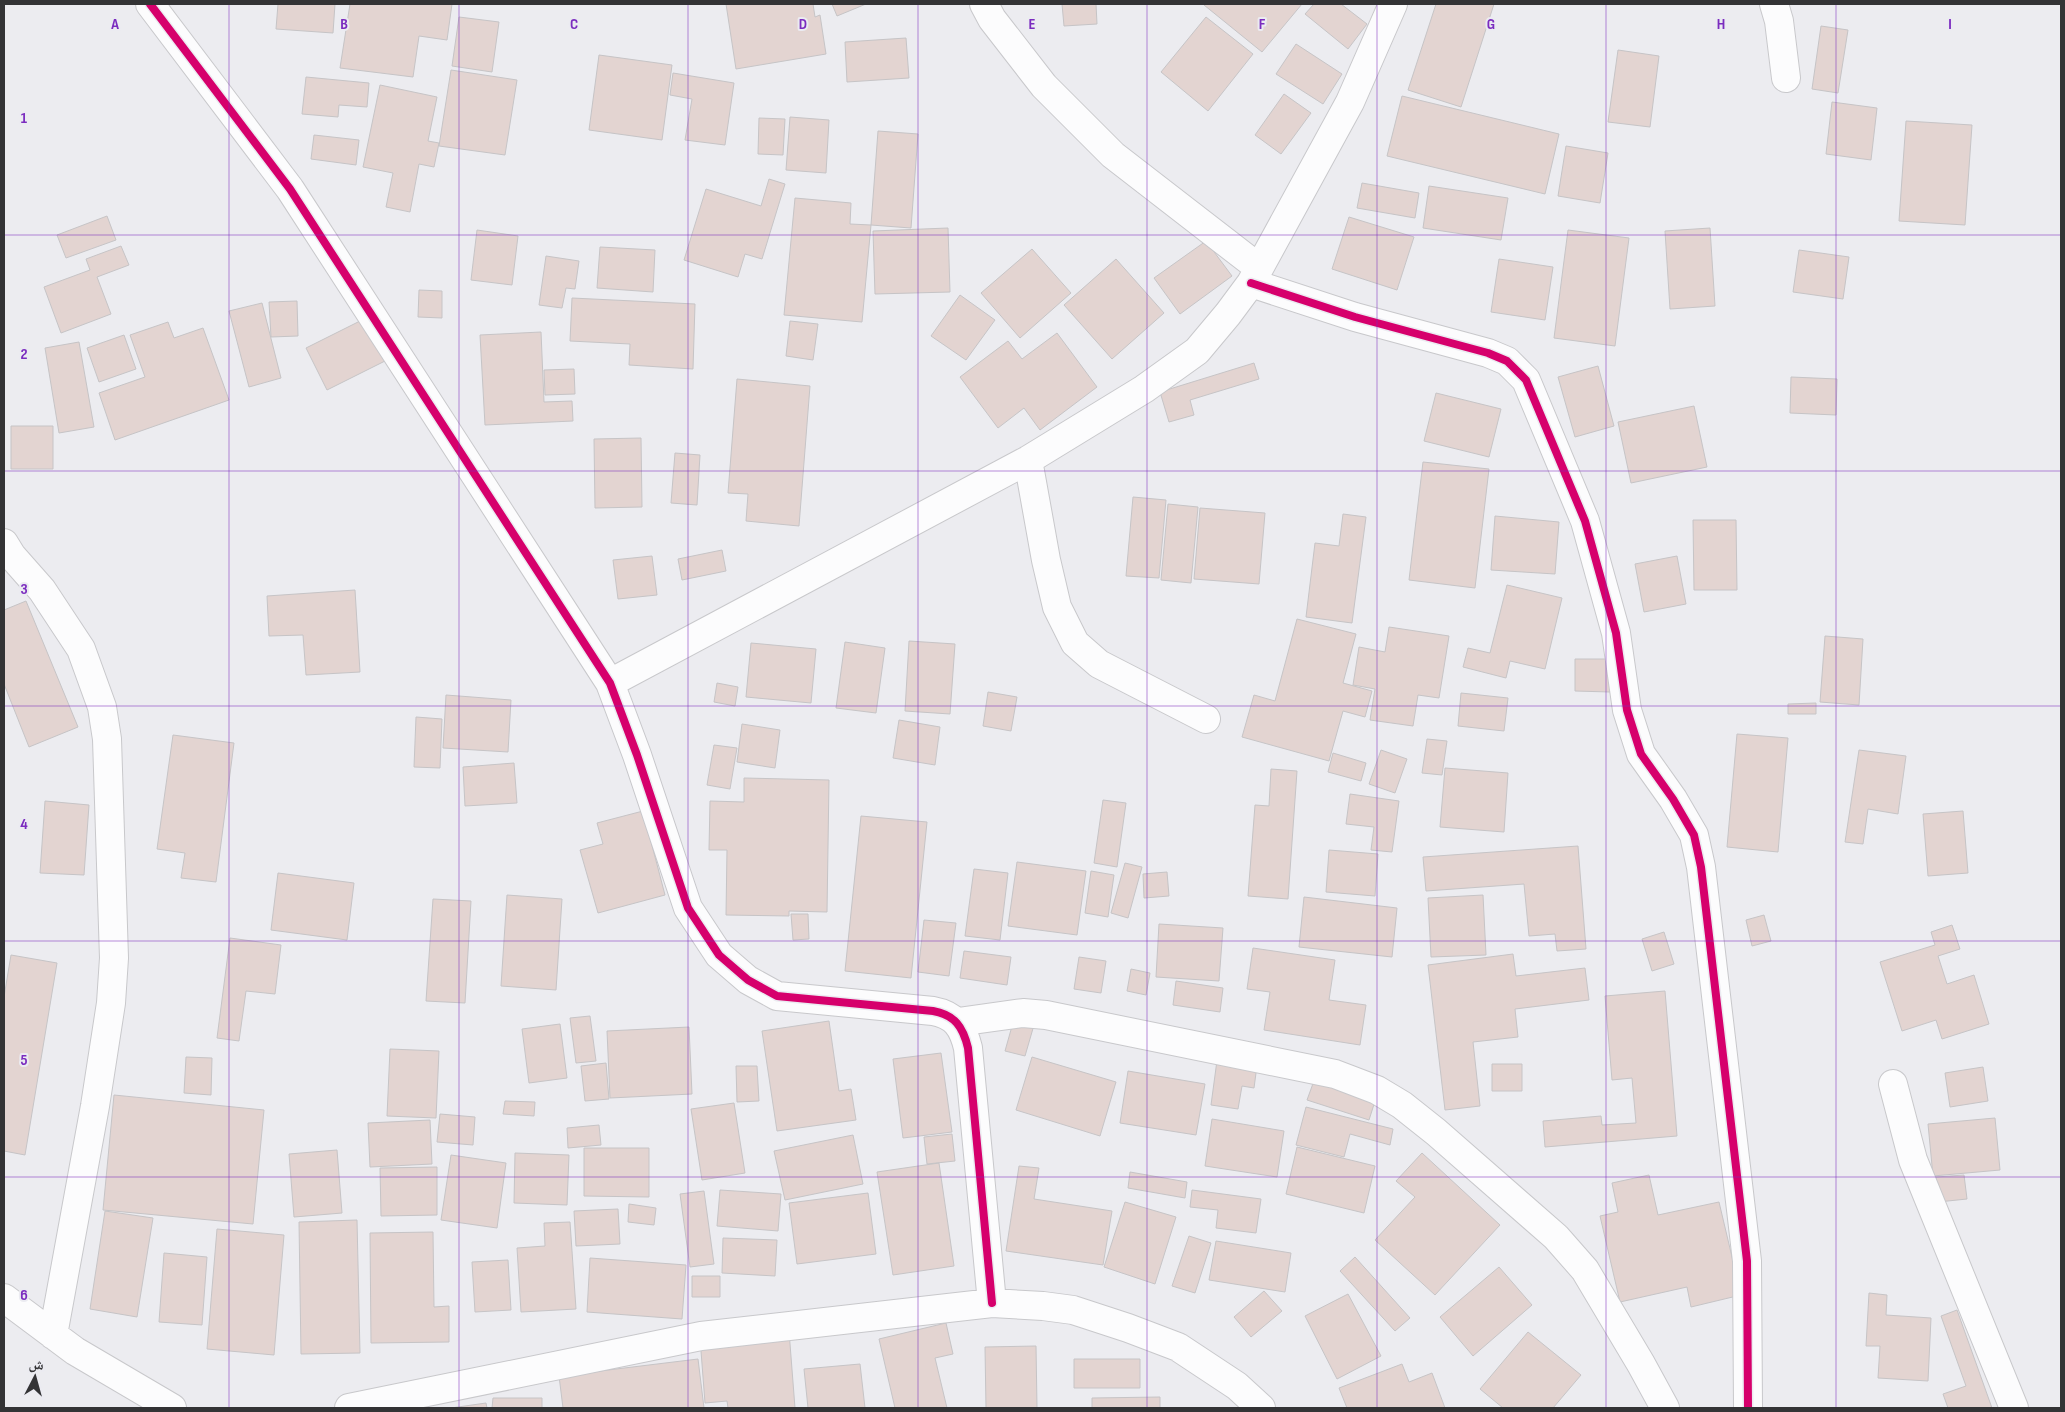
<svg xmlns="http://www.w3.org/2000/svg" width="2065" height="1412" viewBox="0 0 2065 1412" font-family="'Sofia Sans Condensed','Noto Naskh Arabic',sans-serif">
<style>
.building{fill:#e3d4d1;stroke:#c6c4c6}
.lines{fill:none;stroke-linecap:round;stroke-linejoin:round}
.minor-casing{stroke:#c8c8cb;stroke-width:30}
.minor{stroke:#fcfcfd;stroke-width:28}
.cycleway-casing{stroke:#ebebf1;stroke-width:11}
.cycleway{stroke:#d6006c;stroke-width:8}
.grid{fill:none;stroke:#7b2cbf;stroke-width:1;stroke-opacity:0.55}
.grid-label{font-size:16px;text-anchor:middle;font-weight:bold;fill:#7b2cbf;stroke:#ebebf1;stroke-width:4;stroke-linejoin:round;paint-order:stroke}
</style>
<rect width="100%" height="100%" fill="#ececf0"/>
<path class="building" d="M278 4H335L333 33 276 29Z
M350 4H452L447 40 419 36 413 77 340 68Z
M726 4H813L815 17 820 15 826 54 736 69Z
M832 4H866L837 16Z
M1062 4H1096L1097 24 1064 26Z
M1206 4H1302L1262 52 1204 5Z
M1314 4H1341L1367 24 1348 49 1305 14Z
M1436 4H1494L1461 107 1408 90Z
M459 17 499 22 492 72 452 66Z
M1206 17 1253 54 1208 111 1161 72Z
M1821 26 1848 30 1838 93 1812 89Z
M906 38 909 78 847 82 845 42Z
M1296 44 1342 74 1323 104 1276 74Z
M1618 50 1659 56 1650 127 1608 122Z
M599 55 672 65 662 140 589 130Z
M451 70 517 80 505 155 439 146Z
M673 73 734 83 725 145 685 140 692 99 670 95Z
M306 77 369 83 367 107 339 105 338 117 302 114Z
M380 85 437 97 428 141 439 143 434 167 419 164 410 212 386 207 393 173 363 167Z
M1284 94 1311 113 1281 154 1255 135Z
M1402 96 1559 134 1545 194 1387 156Z
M1832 102 1877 108 1871 160 1826 154Z
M790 117 829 120 826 173 786 170Z
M759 118 785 119 783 155 758 154Z
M1906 121 1972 125 1965 225 1899 221Z
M878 131 918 134 911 228 871 225Z
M314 135 359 140 356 165 311 159Z
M1566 146 1608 153 1600 203 1558 196Z
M769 179 785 184 762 259 745 254 738 277 684 260 706 189 761 206Z
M1362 183 1419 193 1415 218 1357 208Z
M1429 186 1508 198 1501 240 1423 228Z
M795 198 851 203 850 224 871 225 862 322 784 315Z
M107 216 116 240 66 258 57 235Z
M1349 217 1414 237 1397 290 1332 269Z
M948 228 950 292 875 294 873 231Z
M1710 228 1715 306 1670 309 1665 231Z
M477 230 518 236 512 285 471 280Z
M1568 230 1629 238 1615 346 1554 338Z
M1206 241 1232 276 1180 314 1154 278Z
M121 246 129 265 97 277 111 314 61 333 44 287 90 270 86 259Z
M600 247 655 250 653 292 597 288Z
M1032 249 1071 293 1020 338 981 293Z
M1799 250 1849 257 1843 299 1793 292Z
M546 256 579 261 575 289 566 288 562 308 539 305Z
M1116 259 1164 313 1112 359 1064 305Z
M1499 259 1553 267 1545 320 1491 312Z
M419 290 442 291V318L418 317Z
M960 295 995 320 966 360 931 336Z
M572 298 695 304 693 369 629 365 630 344 570 341Z
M297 301 298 336 271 337 269 302Z
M262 303 281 378 249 387 229 311Z
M366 318 387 360 327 390 306 348Z
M790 321 818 324 813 360 786 356Z
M168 322 174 338 203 328 229 400 115 440 99 393 145 377 130 335Z
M541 332 544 402 572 401 573 421 485 425 480 335Z
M1057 333 1097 387 1040 430 1024 408 998 428 960 377 1008 341 1022 359Z
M124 335 136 369 99 382 87 348Z
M79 342 94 427 59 433 45 348Z
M1254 363 1259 379 1190 400 1194 415 1169 422 1160 392Z
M1598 366 1614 426 1575 437 1558 377Z
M574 369 575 394 545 395 544 370Z
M1791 377 1837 379 1836 415 1790 413Z
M737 379 810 386 799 526 746 521 748 494 728 493Z
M1436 393 1501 409 1489 457 1424 441Z
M1694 406 1707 467 1631 483 1618 422Z
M11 426H53V469H11Z
M641 438 642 507 595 508 594 439Z
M675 453 700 455 697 505 671 503Z
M1423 462 1489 469 1475 588 1409 580Z
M1133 497 1166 500 1159 578 1126 576Z
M1168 504 1198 507 1191 583 1161 580Z
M1200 508 1265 513 1259 584 1194 579Z
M1343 514 1366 517 1352 623 1306 617 1315 543 1339 546Z
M1495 516 1559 522 1555 574 1491 570Z
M1693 520H1736L1737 590H1694Z
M722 550 726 571 682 580 678 559Z
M652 556 657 595 618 599 613 560Z
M1677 556 1686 604 1644 612 1635 564Z
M1507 585 1562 598 1545 669 1510 661 1506 678 1463 667 1468 648 1490 653Z
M355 590 360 672 306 675 303 635 269 636 267 596Z
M26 601 78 727 29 747 4 684V610Z
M1297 619 1356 634 1343 683 1372 691 1365 717 1343 711 1329 761 1242 737 1254 695 1275 701Z
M1389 627 1449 636 1439 698 1418 695 1413 726 1370 720 1375 689 1353 685 1359 647 1385 652Z
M1825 636 1863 639 1859 705 1820 702Z
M909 641 955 644 950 714 905 711Z
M845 642 885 648 876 713 836 708Z
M751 643 816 649 811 703 746 697Z
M1575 659H1611L1610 692 1575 691Z
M717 683 738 687 735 706 714 702Z
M988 692 1017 697 1011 731 983 726Z
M1461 693 1508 698 1504 731 1458 726Z
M446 695 511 700 508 752 443 748Z
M1816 703V714H1788V704Z
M416 717 442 719 440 768 414 767Z
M899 720 940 727 935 765 893 758Z
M742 724 780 730 775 768 737 762Z
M1737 734 1788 738 1778 852 1727 847Z
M173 735 234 743 216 882 181 878 185 853 157 849Z
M1427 739 1447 741 1442 775 1422 773Z
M714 745 737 748 730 789 707 785Z
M1381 750 1407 759 1395 793 1369 784Z
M1859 750 1906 756 1898 814 1868 809 1863 844 1845 842Z
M1333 753 1366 763 1361 781 1328 772Z
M514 763 517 803 465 806 463 767Z
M1445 768 1508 773 1504 832 1440 827Z
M1271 769 1297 771 1288 899 1248 896 1255 805 1269 806Z
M744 778 829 780 827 912 789 911V916L726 915 727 850H709L710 801 744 802Z
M1350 794 1399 801 1392 852 1371 850 1374 827 1346 824Z
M1103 800 1126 803 1117 867 1094 863Z
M45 801 89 805 84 875 40 873Z
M643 811 665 895 598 913 580 850 603 844 597 823Z
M1963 811 1968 873 1928 876 1923 814Z
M861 816 927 822 911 978 845 971Z
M1578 846 1586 949 1557 951 1555 934 1529 936 1524 884 1426 891 1423 857Z
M1329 850 1378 854 1375 896 1326 892Z
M1017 862 1086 871 1077 935 1008 926Z
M1125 863 1142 867 1128 918 1111 913Z
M974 869 1008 873 1000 940 965 936Z
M1091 871 1114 875 1108 917 1085 913Z
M1167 872 1169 896 1144 898 1143 874Z
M278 873 354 883 347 940 271 930Z
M507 895 562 899 556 990 501 986Z
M1483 895 1486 955 1431 957 1428 898Z
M1304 897 1397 908 1392 957 1299 947Z
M433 899 471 901 465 1003 426 1001Z
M791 914H808L809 939 793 940Z
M1764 915 1771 941 1752 946 1746 920Z
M924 920 956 923 949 976 918 972Z
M1159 924 1223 928 1219 981 1156 977Z
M1952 925 1960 949 1938 956 1947 984 1974 975 1989 1024 1942 1039 1936 1020 1902 1031 1880 962 1935 945 1931 932Z
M1664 932 1674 964 1652 971 1642 939Z
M230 938 281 945 275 994 246 991 239 1041 217 1038Z
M1253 948 1335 960 1329 1000 1366 1005 1360 1045 1264 1030 1270 992 1247 989Z
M964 951 1011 957 1007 985 960 978Z
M1513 954 1516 976 1585 968 1589 1000 1515 1009 1518 1037 1473 1042 1480 1106 1445 1110 1428 965Z
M11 955 57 963 25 1155 4 1151V997Z
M1079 957 1106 961 1101 993 1074 989Z
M1131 969 1150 973 1146 995 1127 991Z
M1176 981 1223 988 1220 1012 1173 1005Z
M1665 991 1677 1136 1545 1147 1543 1121 1601 1116 1602 1125 1636 1123 1632 1078 1612 1080 1605 996Z
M590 1016 596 1061 576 1063 570 1018Z
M1014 1019 1034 1025 1025 1056 1005 1051Z
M829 1021 839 1091 851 1089 856 1120 777 1131 762 1031Z
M560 1024 567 1078 529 1083 522 1029Z
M689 1027 692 1094 610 1098 607 1031Z
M390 1049 439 1051 436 1118 387 1116Z
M941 1053 952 1132 903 1138 893 1059Z
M1218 1053 1258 1058 1254 1088 1242 1086 1238 1109 1211 1105Z
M186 1057 212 1058 211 1095 184 1093Z
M1032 1057 1116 1082 1100 1136 1016 1110Z
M606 1063 609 1099 585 1101 581 1066Z
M1492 1064H1522V1091H1492Z
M736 1066H757L759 1101 737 1102Z
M1983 1067 1988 1101 1950 1107 1945 1073Z
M1128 1071 1205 1084 1196 1135 1120 1123Z
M1315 1078 1376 1098 1369 1120 1307 1100Z
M114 1095 264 1110 253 1224 103 1210Z
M505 1101 535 1102 534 1116 503 1114Z
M734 1103 745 1173 702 1180 691 1109Z
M1306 1107 1393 1129 1390 1145 1350 1134 1344 1157 1296 1145Z
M440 1114 475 1117 473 1145 437 1142Z
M1995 1118 2000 1170 1933 1176 1928 1124Z
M1212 1119 1284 1131 1277 1177 1205 1166Z
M430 1120 432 1164 370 1167 368 1123Z
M599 1125 601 1145 568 1148 567 1128Z
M952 1134 955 1161 927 1164 924 1137Z
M853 1135 863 1184 785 1200 774 1151Z
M1297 1147 1375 1166 1364 1213 1286 1194Z
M584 1148H649V1197L584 1196Z
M337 1150 342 1213 294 1217 289 1154Z
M515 1153 569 1155 567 1205 514 1203Z
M1422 1153 1500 1225 1435 1295 1375 1240 1415 1197 1396 1181Z
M451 1155 506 1163 497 1228 441 1220Z
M939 1163 954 1266 893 1275 877 1172Z
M1019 1166 1039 1168 1034 1199 1112 1211 1103 1265 1006 1251Z
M437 1167V1215L381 1216 380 1168Z
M1130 1172 1187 1182 1185 1198 1128 1188Z
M1649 1175 1658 1215 1719 1202 1741 1295 1691 1307 1687 1287 1620 1302 1600 1216 1618 1212 1612 1183Z
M1964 1175 1967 1199 1938 1202 1936 1177Z
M720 1190 781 1194 778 1231 717 1226Z
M1192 1190 1261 1199 1256 1233 1216 1228 1218 1210 1190 1207Z
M704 1191 714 1264 690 1267 680 1194Z
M868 1193 876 1254 797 1264 789 1203Z
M1125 1202 1176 1217 1155 1284 1104 1267Z
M629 1204 656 1208 654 1225 628 1222Z
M618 1209 620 1244 576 1246 574 1211Z
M105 1211 153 1218 137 1317 90 1309Z
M357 1220 360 1353 301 1354 299 1222Z
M570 1222 576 1309 521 1312 517 1248 545 1246 544 1223Z
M217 1229 284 1235 274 1355 207 1349Z
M433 1232 434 1307 449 1306V1342L371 1343 370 1233Z
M1189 1236 1211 1243 1195 1293 1172 1286Z
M723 1238 777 1240 775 1276 722 1273Z
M1216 1241 1291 1253 1285 1292 1209 1280Z
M164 1253 207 1257 202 1325 159 1322Z
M1355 1257 1410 1318 1395 1331 1340 1271Z
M590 1258 686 1265 682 1319 587 1312Z
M508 1260 511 1310 475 1312 472 1262Z
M1499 1267 1532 1305 1473 1356 1440 1317Z
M692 1276H720V1297H692Z
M1264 1291 1282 1311 1251 1337 1234 1317Z
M1869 1293 1887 1295 1886 1315 1931 1318 1928 1381 1878 1378 1880 1346H1866Z
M1348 1294 1381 1356 1337 1379 1305 1316Z
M1957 1310 1992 1408H1948L1943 1394 1966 1386 1941 1316Z
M946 1323 953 1354 935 1358 947 1408H895L879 1339Z
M789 1331 795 1408H728L727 1401 705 1403 700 1338Z
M1528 1332 1581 1375 1553 1408H1503L1480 1389Z
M1036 1346 1037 1408H986L985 1347Z
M698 1359 704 1408H563L559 1376Z
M1074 1359H1140V1388H1074Z
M860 1364 865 1408H808L804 1369Z
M1402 1364 1409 1382 1432 1373 1445 1408H1347L1339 1388Z
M1160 1397V1408H1092V1398Z
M493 1398H542V1408H492Z
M486 1403 487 1408H451Z"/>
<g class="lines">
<defs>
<path id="minor" d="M150 4 290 189 610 683 637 755 688 908 719 955 748 980 777 996 933 1011C955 1015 963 1027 968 1048L992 1303
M984 4 992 19 1044 86 1113 155 1259 268
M1774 4 1779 21 1786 78
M1251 283 1355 317 1488 353 1507 361 1526 380 1585 521 1616 633 1627 710 1641 754 1673 799 1694 835 1701 867 1747 1261 1748 1408
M1028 460 1046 560 1057 607 1075 643 1099 664 1206 719
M4 543 12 556 42 590 81 649 102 707 107 739 114 958 111 1003 95 1106 53 1335
M610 683 1028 460 1144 389 1197 351 1228 314 1251 283 1350 102 1393 4
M958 1022 1023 1013 1046 1015 1335 1074 1377 1090 1402 1105 1436 1132 1556 1237 1585 1270 1641 1364 1665 1408
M1893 1084 1913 1160 2014 1408
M4 1298 75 1351 172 1408
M349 1408 701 1336 992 1303 1043 1306 1073 1310 1128 1328 1178 1347 1237 1386 1261 1408"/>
</defs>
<use href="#minor" class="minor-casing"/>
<use href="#minor" class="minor"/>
<defs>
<path id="cycleway" d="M150 4 290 189 610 683 637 755 688 908 719 955 748 980 777 996 933 1011C955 1015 963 1027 968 1048L992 1303
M1251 283 1355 317 1488 353 1507 361 1526 380 1585 521 1616 633 1627 710 1641 754 1673 799 1694 835 1701 867 1747 1261 1748 1408"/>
</defs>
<use href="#cycleway" class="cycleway-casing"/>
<use href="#cycleway" class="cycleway"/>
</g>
<path class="grid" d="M229 4V1408M459 4V1408M688 4V1408M918 4V1408M1147 4V1408M1377 4V1408M1606 4V1408M1836 4V1408M4 235H2061M4 471H2061M4 706H2061M4 941H2061M4 1177H2061"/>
<g class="grid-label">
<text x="115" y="29">A</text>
<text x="344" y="29">B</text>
<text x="574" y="29">C</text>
<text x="803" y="29">D</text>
<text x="1032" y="29">E</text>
<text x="1262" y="29">F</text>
<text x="1491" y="29">G</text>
<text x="1721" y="29">H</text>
<text x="1950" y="29">I</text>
<text x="24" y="123">1</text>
<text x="24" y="359">2</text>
<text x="24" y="594">3</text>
<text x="24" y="829">4</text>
<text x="24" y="1065">5</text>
<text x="24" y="1300">6</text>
</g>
<rect width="2065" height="1412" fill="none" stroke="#333335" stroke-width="10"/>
<g transform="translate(35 1377) rotate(6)" stroke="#ebebf1" stroke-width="4" paint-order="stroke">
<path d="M0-4L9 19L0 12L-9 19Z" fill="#333335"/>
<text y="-8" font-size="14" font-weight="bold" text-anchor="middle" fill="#333335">ش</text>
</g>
</svg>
